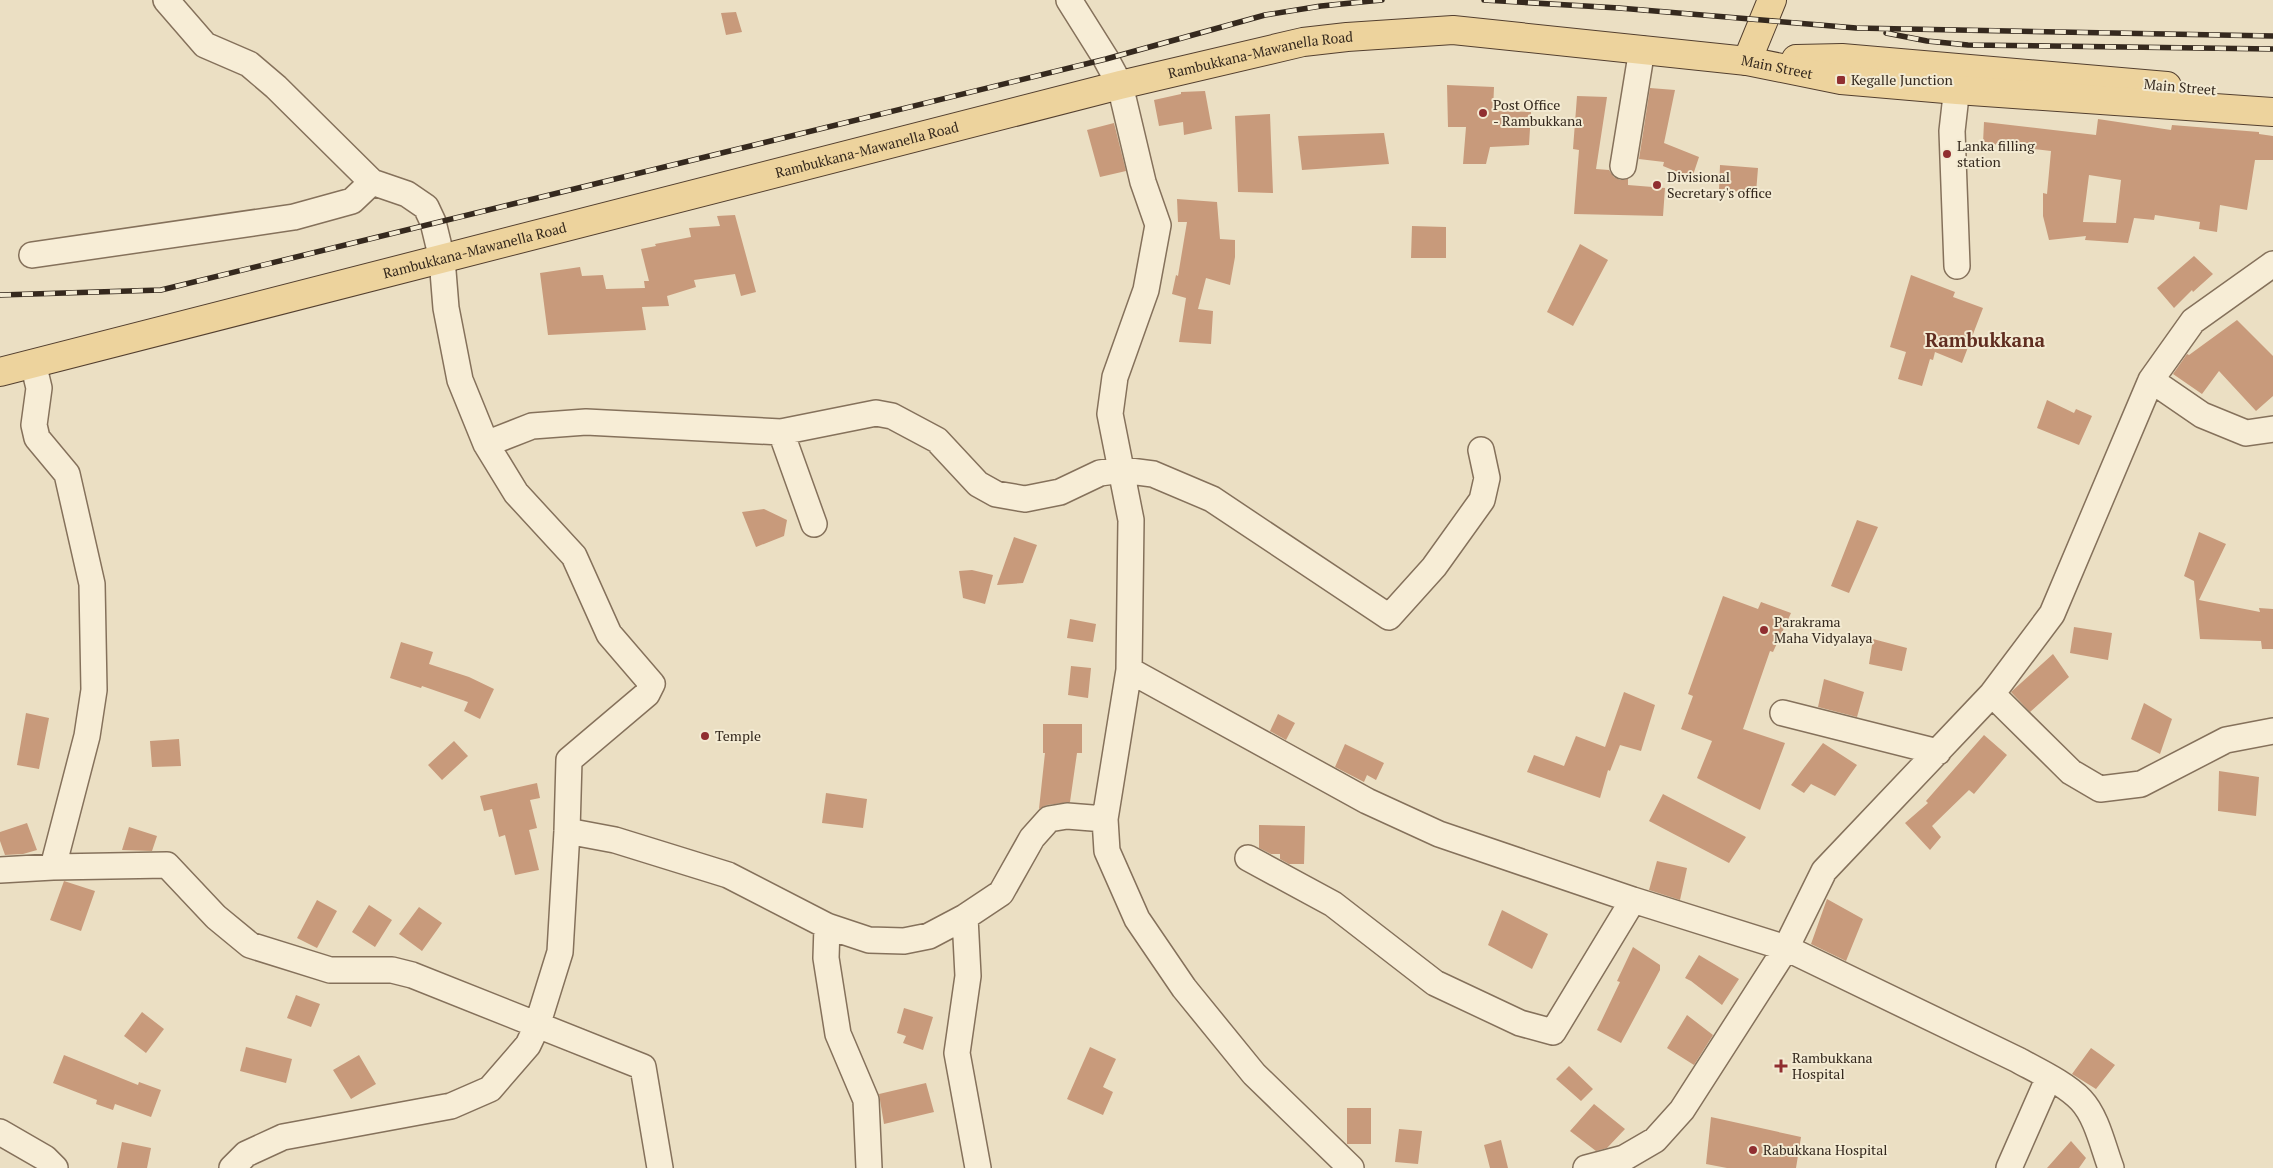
<svg xmlns="http://www.w3.org/2000/svg" width="2273" height="1168" viewBox="0 0 2273 1168" font-family="'PT Serif',serif">
<style>
.building{fill:#c89a7b;fill-rule:evenodd}
.lines{fill:none;stroke-linecap:round;stroke-linejoin:round}
.minor-casing{stroke:#85715b;stroke-width:28}
.major-casing{stroke:#533f2f;stroke-width:30}
.minor{stroke:#f7edd6;stroke-width:25}
.major{stroke:#edd39d;stroke-width:28}
.rail-casing{stroke:#35291e;stroke-width:5.5}
.rail{stroke:#f3ead2;stroke-width:4;stroke-dasharray:11;stroke-linecap:butt}
.poi-dot{fill:#902e30;stroke:#f3ead2;stroke-width:2}
.labels{text-anchor:middle;stroke-width:4;stroke-linejoin:round;paint-order:stroke}
.street-label{font-size:14px;fill:#35291e;stroke:#f3ead2}
.poi-label{font-size:14px;fill:#35291e;stroke:#f3ead2;text-anchor:start}
.district-label{font-size:19px;font-weight:bold;fill:#602d20;stroke:#f3ead2}
</style>
<rect width="100%" height="100%" fill="#ebdfc3"/>
<path class="building" d="M736 12 742 32 726 35 721 13Z
M1447 85 1494 87 1493 111 1531 112 1529 145 1490 147 1486 164H1463L1466 127H1448Z
M1650 88 1675 90 1664 143 1699 157 1692 178 1663 166 1664 162 1639 159Z
M1205 91 1212 129 1184 135 1183 122 1159 126 1154 100 1181 94V92Z
M1577 96 1607 97 1596 169 1609 170 1614 177 1620 180 1628 179V185L1665 188 1663 216 1574 214 1579 150 1573 149Z
M1270 114 1273 193 1238 192 1235 116Z
M2098 119 2171 130 2172 125 2259 132V134L2273 136V160H2255L2247 210 2220 205 2217 232 2199 229 2200 222 2155 215 2154 220 2134 218 2128 243 2085 240 2086 236 2049 240 2043 216V193L2047 194 2051 151 1983 143 1984 122 2096 135ZM2089 175 2121 180 2116 223 2083 222Z
M1114 123 1126 171 1100 177 1087 130Z
M1384 133 1389 164 1302 170 1298 136Z
M1720 165 1758 168 1756 193 1719 190Z
M1177 199 1217 202 1220 239 1235 240V257L1230 285 1206 278 1198 309 1213 311 1211 344 1179 342 1186 298 1172 294 1176 275 1178 276 1187 222H1178Z
M735 215 756 292 741 296 735 274 694 280 696 287 667 296 669 306 642 307 646 330 548 335 540 273 580 267 582 276 603 275 606 289 645 288 644 281H649L641 249 656 246 655 244 691 237 689 228 720 226 717 216Z
M1412 226 1446 227V258H1411Z
M1580 244 1608 260 1573 326 1547 312Z
M2194 256 2213 274 2193 292 2192 290 2174 308 2157 288Z
M1911 275 1955 292 1953 297 1983 308 1962 363 1935 352 1933 360 1930 359 1922 386 1898 379 1906 352 1890 347Z
M2237 320 2273 356V396L2256 411 2219 371 2202 394 2173 374 2187 354 2189 355Z
M2047 400 2074 413 2076 409 2092 416 2079 445 2037 428Z
M764 509 787 520 784 536 756 547 742 512Z
M1857 520 1878 527 1849 593 1831 586Z
M2199 532 2226 544 2199 600 2260 612 2259 608 2273 609V649H2262L2261 641 2200 639 2194 581 2184 576Z
M1014 537 1037 545 1023 583 997 585Z
M972 570 993 575 985 604 963 598 959 571Z
M1723 596 1758 609 1761 602 1791 613 1773 652 1770 651 1743 729 1785 743 1760 810 1697 778 1712 741 1681 729 1693 696 1688 694Z
M1070 619 1096 624 1093 642 1067 638Z
M2074 627 2112 633 2108 660 2070 653Z
M1873 639 1907 648 1902 671 1869 664Z
M401 642 433 652 429 664 469 677 494 689 480 719 464 711 468 702 422 686 421 688 390 678Z
M2053 654 2069 677 2030 712 2011 692Z
M1071 666 1091 668 1088 698 1068 695Z
M1824 679 1864 692 1857 717 1818 707Z
M1624 692 1655 705 1641 751 1620 745 1610 771 1608 770 1600 798 1527 772 1534 755 1564 766 1576 736 1605 747Z
M2144 703 2172 719 2160 754 2131 739Z
M26 713 49 718 39 769 17 765Z
M1278 714 1295 723 1286 740 1270 731Z
M1043 724H1082V753H1077L1070 802 1047 805 1039 809 1045 753H1043Z
M1984 735 2007 755 1974 794 1969 790 1932 826 1941 837 1930 850 1905 823 1928 803 1926 801Z
M179 739 181 766 152 767 150 741Z
M454 741 468 756 442 780 428 765Z
M1823 743 1857 765 1835 796 1811 784 1804 793 1791 785Z
M1345 744 1384 763 1376 780 1367 775 1364 782 1335 767Z
M2219 771 2259 777 2256 816 2218 811Z
M537 783 540 798 530 800 537 828 529 830 539 870 515 875 505 835 499 837 492 809 484 811 480 796Z
M826 793 867 799 863 828 822 823Z
M1663 794 1746 837 1729 863 1649 821Z
M27 823 37 850 23 854 5 855 0 841V832Z
M1259 825 1305 826 1304 864H1289L1280 859V854H1271L1259 848Z
M129 827 157 836 152 851 122 850Z
M1657 861 1687 868 1680 900 1649 890Z
M64 881 95 891 81 931 50 920Z
M1827 899 1863 919 1846 961 1811 944Z
M317 900 337 911 317 948 297 938Z
M369 905 392 920 375 947 352 932Z
M419 907 442 923 422 951 399 934Z
M1502 910 1548 934 1532 969 1488 945Z
M1633 947 1660 965V970L1621 1043 1597 1030 1620 982 1617 981Z
M1699 955 1739 979 1722 1005 1691 981 1685 978Z
M296 995 320 1004 311 1027 287 1018Z
M904 1008 933 1017 923 1050 903 1043 906 1036 897 1033Z
M142 1012 164 1029 146 1053 124 1036Z
M1687 1015 1713 1035 1694 1065 1667 1048Z
M246 1047 292 1059 286 1083 240 1071Z
M1090 1047 1116 1059 1103 1087 1113 1092 1103 1115 1067 1099Z
M2091 1048 2115 1065 2096 1089 2072 1074Z
M64 1055 138 1085 139 1082 161 1090 151 1117 115 1104 113 1110 96 1104 97 1100 53 1083Z
M359 1055 376 1084 351 1099 333 1070Z
M1569 1066 1593 1089 1581 1101 1556 1079Z
M926 1083 934 1112 884 1124 879 1094Z
M1594 1104 1625 1129 1607 1148 1596 1151 1570 1131Z
M1347 1108H1371V1144H1347Z
M1711 1117 1801 1137 1796 1168H1727L1706 1164Z
M1399 1129 1422 1131 1418 1164 1395 1162Z
M1501 1140 1508 1168H1490L1484 1145Z
M2071 1141 2086 1158 2079 1168H2047Z
M122 1142 151 1148 147 1168H117Z"/>
<g class="lines">
<defs>
<path id="minor" d="M166 0 205 45 249 64 276 87 372 182 407 194 426 207 433 222 442 259 446 308 460 380 486 444 516 493 574 556 609 634 652 684 647 694 569 760 567 831 560 952 537 1026 528 1045 490 1089 451 1106 283 1137 246 1154 232 1168
M1069 0 1106 59 1120 85 1143 182 1158 225 1146 290 1115 377 1110 414 1131 520 1129 670 1105 819 1107 851 1137 919 1184 988 1254 1074 1351 1168
M1623 166 1642 49
M32 255 294 217 352 201 372 182
M1957 266 1952 131 1959 69
M33 363 39 388 34 425 37 438 67 474 92 584 94 690 87 736 53 867
M2151 380 2202 415 2246 433 2273 429
M781 432 814 524
M486 444 532 426 586 422 781 432 876 413 892 416 937 440 978 484 996 494 1025 499 1060 492 1100 473 1122 470 1153 474 1212 499 1389 617 1434 567 1482 500 1487 478 1481 450
M1129 670 1367 801 1439 834 1633 900 1786 948 2018 1060C2038 1071 2066 1084 2081 1100 2097 1117 2103 1147 2111 1168
M1992 694 2071 772 2100 789 2141 784 2226 740 2273 731
M1783 713 1938 752
M567 831 615 840 728 875 827 926 869 940 904 941 929 936 965 917 1001 893 1032 838 1049 819 1067 816 1105 819
M1248 858 1333 904 1435 983 1520 1023 1553 1032 1633 900
M0 870 53 867 167 865 216 917 250 945 330 970H392L412 975 643 1067 660 1168
M965 917 968 976 957 1053 978 1168
M827 926 826 958 838 1034 866 1100 869 1168
M0 1132 45 1158 55 1168
M1586 1168 1624 1158 1655 1140 1682 1110 1786 948 1824 871 1992 694 2052 614 2151 380 2193 321 2273 264
M2009 1168 2049 1077"/>
<g id="major">
<path d="M1796 59 1842 58 2167 86"/>
<path d="M1747 61 1772 0"/>
<path id="s1" d="M0 372 1120 85 1303 42 1347 37 1453 30 1747 61 1841 80 1957 90 2273 112"/>
</g>
</defs>
<use href="#minor" class="minor-casing"/>
<use href="#major" class="major-casing"/>
<use href="#minor" class="minor"/>
<use href="#major" class="major"/>
<defs>
<path id="rail" d="M1484 0 1619 8 1856 28 2273 36
M1886 33 1927 41 1968 45 2273 49
M0 295 161 290 1106 59 1265 15 1321 6 1382 0"/>
</defs>
<use href="#rail" class="rail-casing"/>
<use href="#rail" class="rail"/>
</g>
<g class="poi-dot">
<rect x="1836" y="75" width="10" height="10" rx="2.5"/>
<circle cx="1483" cy="113" r="5"/>
<circle cx="1947" cy="154" r="5"/>
<circle cx="1657" cy="185" r="5"/>
<circle cx="1764" cy="630" r="5"/>
<circle cx="705" cy="736" r="5"/>
<path d="M1778.5 1058.5h5v5h5v5h-5v5h-5v-5h-5v-5h5z"/>
<circle cx="1753" cy="1150" r="5"/>
</g>
<g class="labels">
<g class="street-label">
<text dy="5" stroke="none"><textPath href="#s1" startOffset="1300">Rambukkana-Mawanella Road</textPath></text>
<text dy="5" stroke="none"><textPath href="#s1" startOffset="1821">Main Street</textPath></text>
<text transform="translate(2180 87) rotate(5)" y="5">Main Street</text>
<text dy="5" stroke="none"><textPath href="#s1" startOffset="895">Rambukkana-Mawanella Road</textPath></text>
<text dy="5" stroke="none"><textPath href="#s1" startOffset="490">Rambukkana-Mawanella Road</textPath></text>
</g>
<g class="poi-label">
<text x="1851" y="85">Kegalle Junction</text>
<text x="1493" y="110">Post Office<tspan x="1493" dy="16">- Rambukkana</tspan></text>
<text x="1957" y="151">Lanka filling<tspan x="1957" dy="16">station</tspan></text>
<text x="1667" y="182">Divisional<tspan x="1667" dy="16">Secretary's office</tspan></text>
<text x="1774" y="627">Parakrama<tspan x="1774" dy="16">Maha Vidyalaya</tspan></text>
<text x="715" y="741">Temple</text>
<text x="1792" y="1063">Rambukkana<tspan x="1792" dy="16">Hospital</tspan></text>
<text x="1763" y="1155">Rabukkana Hospital</text>
</g>
<g class="district-label">
<text x="1985" y="347">Rambukkana</text>
</g>
</g>
</svg>
